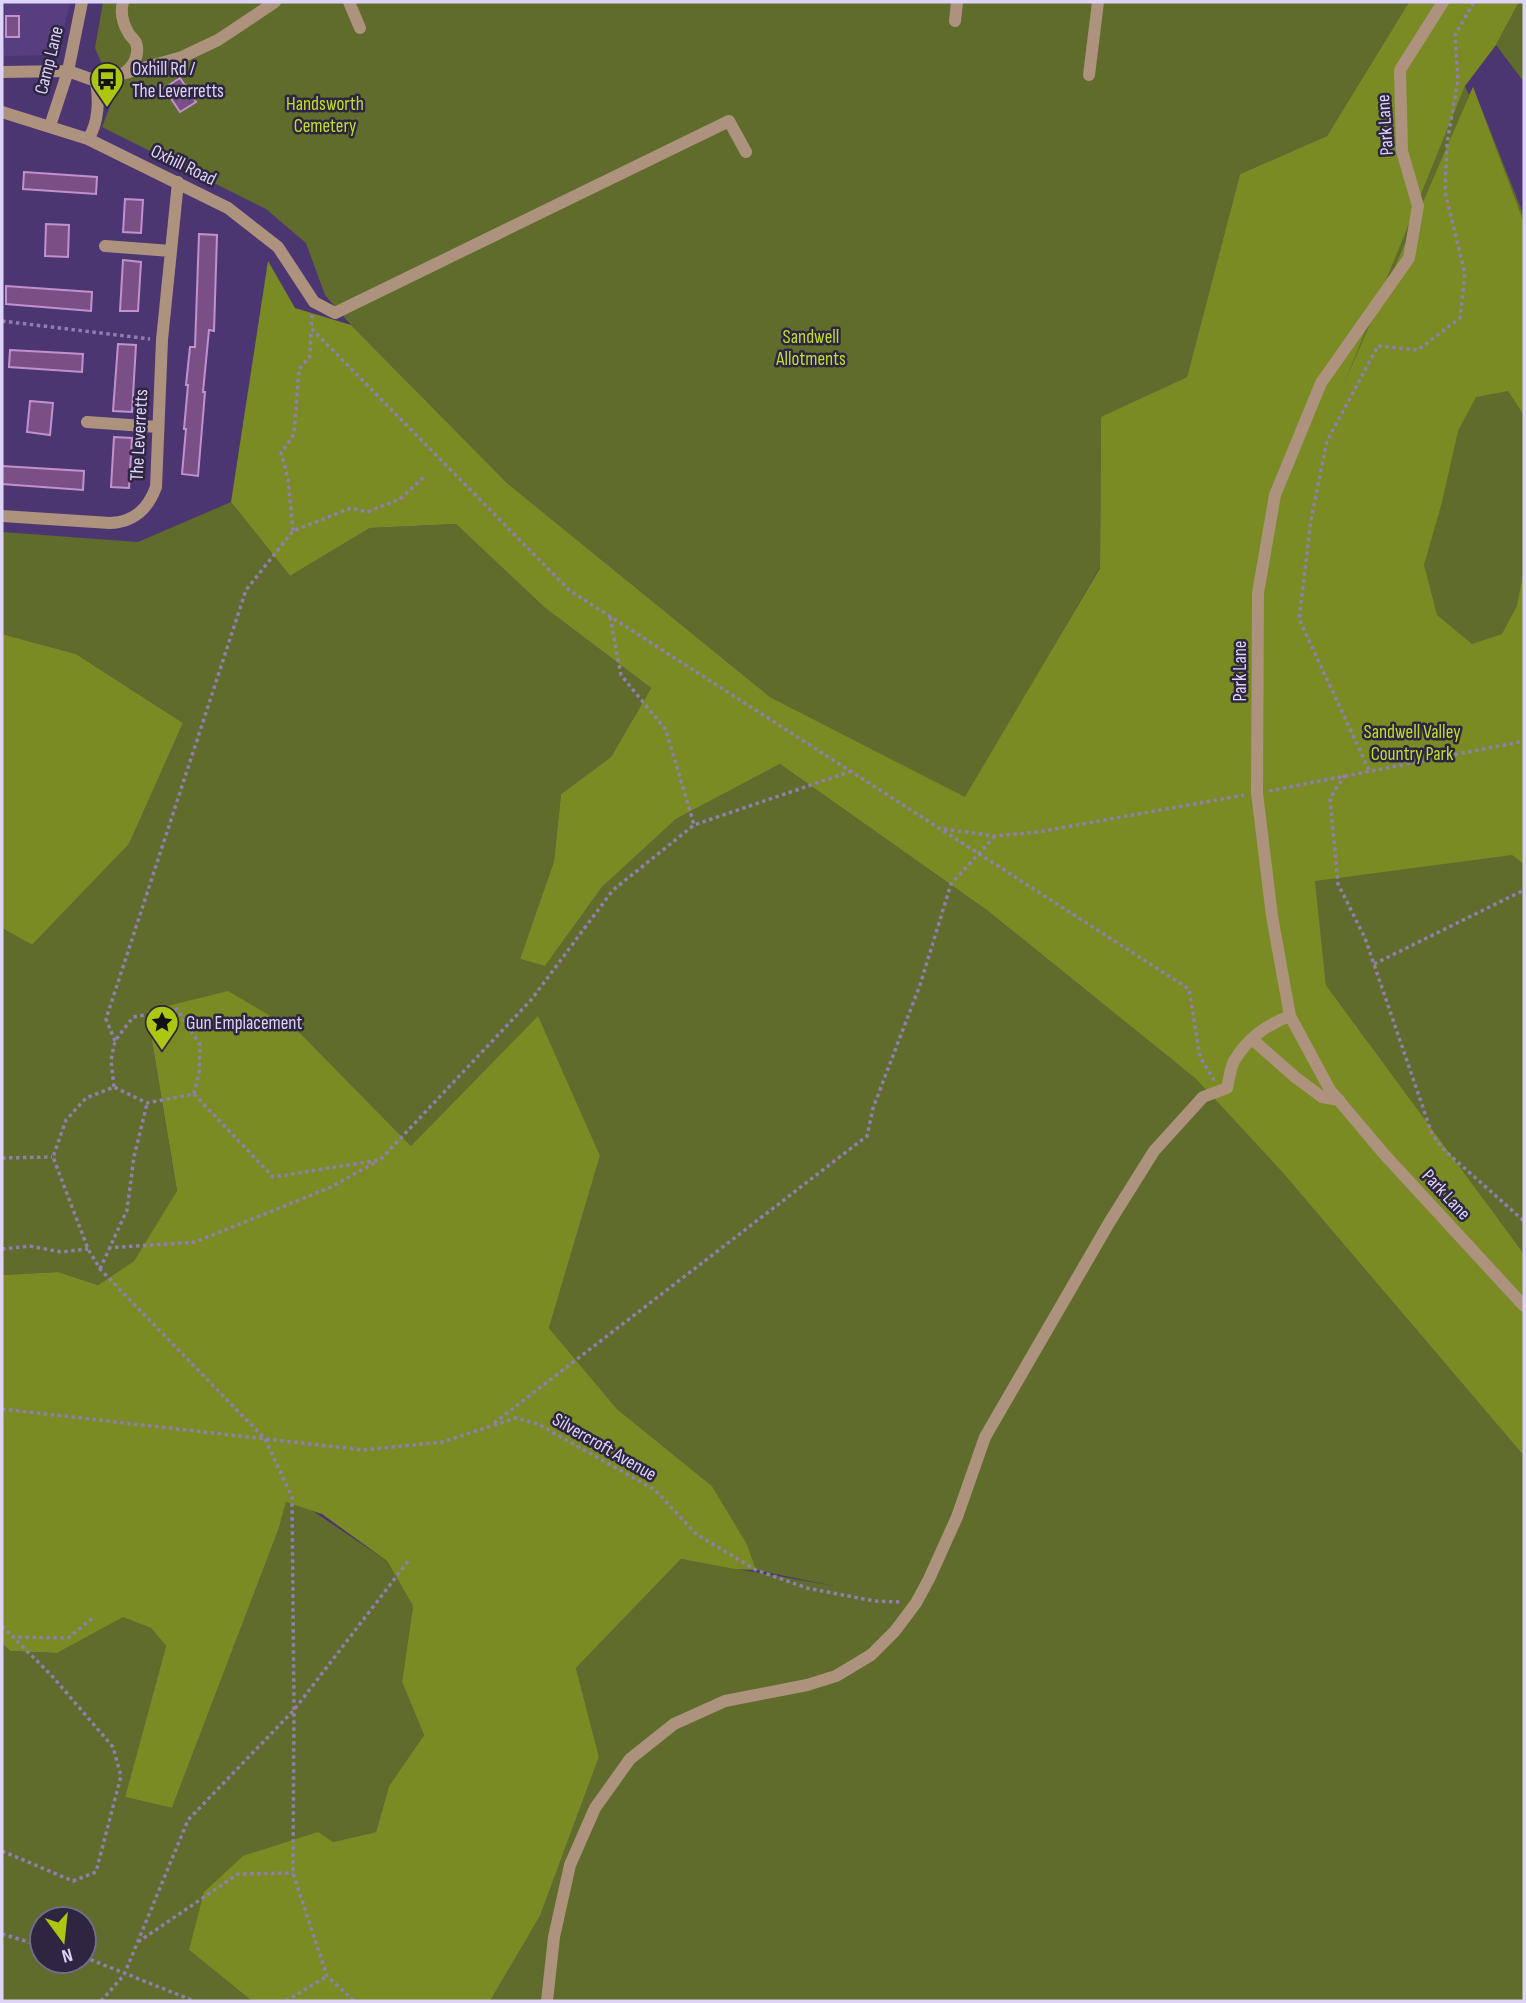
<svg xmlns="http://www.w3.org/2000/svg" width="1526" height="2003" viewBox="0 0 1526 2003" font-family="'Sofia Sans Condensed',sans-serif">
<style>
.built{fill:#573e81}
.green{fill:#5f6c2b;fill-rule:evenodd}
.forest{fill:#798b22}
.building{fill:#7a4f86;stroke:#c091cd;stroke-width:2}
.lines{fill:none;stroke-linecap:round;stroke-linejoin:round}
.path{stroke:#8f7eae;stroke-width:3.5;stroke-dasharray:3.5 3.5;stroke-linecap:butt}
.minor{stroke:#ad927d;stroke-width:12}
.labels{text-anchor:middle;stroke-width:5;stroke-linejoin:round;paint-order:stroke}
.street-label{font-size:19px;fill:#ded4f7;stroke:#2e2540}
.poi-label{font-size:19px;fill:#ded4f7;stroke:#2e2540;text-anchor:start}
.park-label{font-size:19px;fill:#c3df2b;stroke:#2e2540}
</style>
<rect width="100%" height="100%" fill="#4c3671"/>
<path class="built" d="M5 2H70L60 46 54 55 4 56Z"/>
<path class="green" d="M103 2H1409L1327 136 1240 174 1187 377 1101 418 1100 567 966 798 770 697 507 483 351 325 325 295 306 243 266 209 102 127 115 94 95 48Z
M1519 2H1524V82L1496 45Z
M1465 86 1469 95 1473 87 1524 216V1254L1326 985 1298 729 1323 435Z
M231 502 290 576 370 528 456 524 544 607 651 688 611 757 561 794 554 861 520 959 545 966 602 887 676 819 780 764 988 911 1196 1079 1283 1173 1524 1456V2001H490L540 1916 599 1757 576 1668 681 1559 834 1586 756 1570 747 1544 712 1486 617 1409 549 1328 600 1156 411 1146 301 1034 147 1011 177 1192 134 1261 98 1285 58 1272 2 1275V928L32 945 129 844 183 723 76 654 2 634V532L138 542Z
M292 1497 387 1561 413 1606 402 1682 424 1735 389 1786 376 1832 333 1842 189 1950 252 2001H2V1643L10 1651 57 1653 123 1616 151 1628 166 1646 125 1797 172 1808 279 1528 286 1501ZM42 1919H84V1961H42Z"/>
<path class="forest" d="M1409 2H1519L1496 45 1465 86 1344 384 1473 87 1524 223V415L1508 391 1476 397 1458 431 1442 502 1424 565 1437 615 1472 644 1502 634 1517 606 1524 569V864L1512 855 1315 881 1326 985 1524 1254V1456L1283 1173 1196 1079 988 911 780 764 676 819 602 887 545 966 520 959 554 861 561 794 611 757 651 688 544 607 456 524 370 528 290 576 231 502 268 261 295 308 351 325 507 483 770 697 965 797 1100 568 1101 417 1187 377 1240 174 1327 136Z
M2 634 76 654 183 723 129 844 32 945 2 928Z
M228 991 301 1034 411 1146 538 1016 600 1156 549 1328 617 1409 712 1486 747 1544 756 1570 735 1569 681 1559 576 1668 599 1757 540 1916 490 2001H252L189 1950 204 1892 243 1856 318 1832 333 1842 376 1832 389 1786 424 1735 402 1682 413 1606 387 1561 322 1514 286 1502 279 1528 172 1808 125 1797 166 1646 151 1628 123 1617 57 1653 10 1651 2 1643V1275L58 1272 98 1285 134 1261 177 1191 147 1011Z"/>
<path class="building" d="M6 16H19V37H6Z
M180 78 196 102 180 112 164 88Z
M24 172 97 177 96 194 23 189Z
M125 199 143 200 141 233 123 232Z
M46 224 69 225 68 257 45 256Z
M199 234 217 235 214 331 209 330 203 392H205L198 476 182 474 186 429H184L188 385H186L190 347H195Z
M123 260 141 262 138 311H120Z
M6 286 92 292 91 311 6 304Z
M118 344 136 345 132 412 113 411Z
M10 350 83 354 82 372 9 367Z
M30 401 53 403 50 435 27 432Z
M114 437 132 438 129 488 111 487Z
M2 466 84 471 83 490 2 484Z"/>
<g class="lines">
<path class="path" d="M312 315 311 328 569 590 1189 989 1200 1057 1214 1080
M2 321 150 339
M293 531 288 479 281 453 294 434 299 369 310 356 311 330
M610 617 621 675 666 730 694 825
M1369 770 1299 619 1311 520 1327 441 1378 346 1418 350 1460 318 1465 274 1445 192 1447 143 1458 80 1455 35 1474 2
M1345 775 1330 798 1338 884 1365 938 1432 1134 1443 1149 1524 1221
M1269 791 1524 741
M944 829 995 836 1038 832 1244 795
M1374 964 1524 890
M115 1041 106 1019 246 590 293 531 351 508 367 512 400 499 425 476
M114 1087 111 1060 115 1041 133 1017 177 1009 200 1045 199 1073 194 1094 147 1103 114 1087 86 1098 66 1120 53 1157 88 1249 100 1269 265 1439 292 1497 294 1710 293 1873 327 1976 354 2001
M194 1094 273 1177 380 1160 531 1000 613 890 694 825 849 772
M2 1158 52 1157
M108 1248 195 1242 329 1188 376 1162
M2 1249 30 1246 61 1252 88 1249
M100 1269 127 1210 134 1157 147 1104
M2 1409 363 1450 442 1442 516 1418 538 1424 655 1490 696 1534 756 1570 807 1588 874 1601 900 1602
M494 1423 867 1136 873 1108 920 985 951 884 995 836
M2 1626 13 1637 68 1638 94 1617
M2 1851 73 1881 96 1872 121 1776 113 1747 53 1677 13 1637
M2 1934 42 1946
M138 1942 238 1874 293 1873
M84 1957 194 2001
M101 2001 124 1975 188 1820 294 1710 409 1560
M286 2001 327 1976"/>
<path class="minor" d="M123 2C120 13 123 24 129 34 131 37 135 40 136 43 140 55 133 67 124 73
M349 2 360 28
M1443 2 1400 70 1402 151 1418 206 1409 258 1321 383 1275 495 1258 593 1257 793 1272 916 1290 1016 1330 1090 1384 1154 1524 1306
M955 21 957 2
M2 72 68 71 96 81 108 78 182 57 218 40 275 2
M1089 75 1098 2
M2 112 88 139 228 208 278 247 314 302 335 313 729 121 746 152
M50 126 68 71 82 2
M88 139C99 123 99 99 96 81
M105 246 171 251
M87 422 158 427
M2 516 110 523C134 522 148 509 156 487L162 340 178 182
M1252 1039 1295 1077 1322 1097 1339 1100
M547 2001 554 1937 570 1865 595 1808 630 1759 674 1724 725 1701 807 1685 836 1676 871 1655 895 1631 916 1603 929 1579 957 1517 985 1437 1109 1223 1154 1151 1203 1097 1227 1088C1229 1080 1230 1069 1234 1061 1248 1038 1266 1025 1290 1016"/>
</g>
<defs>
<symbol id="bus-pin" viewBox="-11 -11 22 30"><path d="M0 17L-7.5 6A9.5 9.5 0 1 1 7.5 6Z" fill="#acc612" stroke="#2e2540"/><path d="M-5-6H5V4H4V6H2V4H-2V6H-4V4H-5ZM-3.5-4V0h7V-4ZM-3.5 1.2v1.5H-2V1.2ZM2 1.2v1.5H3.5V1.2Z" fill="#111"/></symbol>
<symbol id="sight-pin" viewBox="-11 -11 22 30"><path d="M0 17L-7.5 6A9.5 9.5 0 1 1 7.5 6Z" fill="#acc612" stroke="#2e2540"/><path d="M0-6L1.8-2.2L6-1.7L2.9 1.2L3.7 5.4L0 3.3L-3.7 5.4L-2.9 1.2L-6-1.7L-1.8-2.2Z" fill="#111"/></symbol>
</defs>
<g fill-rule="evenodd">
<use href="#bus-pin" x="88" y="60" width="38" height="52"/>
<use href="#sight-pin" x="143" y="1003" width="38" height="52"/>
</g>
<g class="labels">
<g class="street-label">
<text transform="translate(48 60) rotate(-76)" y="7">Camp Lane</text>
<text transform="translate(1384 125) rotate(-94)" y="7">Park Lane</text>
<text transform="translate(184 164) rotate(26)" y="7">Oxhill Road</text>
<text transform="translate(138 435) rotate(-87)" y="7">The Leverretts</text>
<text transform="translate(1239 671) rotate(-90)" y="7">Park Lane</text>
<text transform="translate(1447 1194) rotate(47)" y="7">Park Lane</text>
<text transform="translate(605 1446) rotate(30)" y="7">Silvercroft Avenue</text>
</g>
<g class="poi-label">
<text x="132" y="75">Oxhill Rd /<tspan x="132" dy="22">The Leverretts</tspan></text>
<text x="186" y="1029">Gun Emplacement</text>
</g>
<g class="park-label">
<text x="325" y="110">Handsworth<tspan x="325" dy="22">Cemetery</tspan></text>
<text x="811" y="343">Sandwell<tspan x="811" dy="22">Allotments</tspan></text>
<text x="1412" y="738">Sandwell Valley<tspan x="1412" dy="22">Country Park</tspan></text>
</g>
</g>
<rect width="1526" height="2003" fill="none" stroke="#ded4f7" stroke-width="7"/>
<g transform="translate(63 1940) rotate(165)"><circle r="33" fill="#2e2540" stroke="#746b89" stroke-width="2"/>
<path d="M0-5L12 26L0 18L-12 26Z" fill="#acc612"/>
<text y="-10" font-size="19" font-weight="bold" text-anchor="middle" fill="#ded4f7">N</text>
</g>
</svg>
